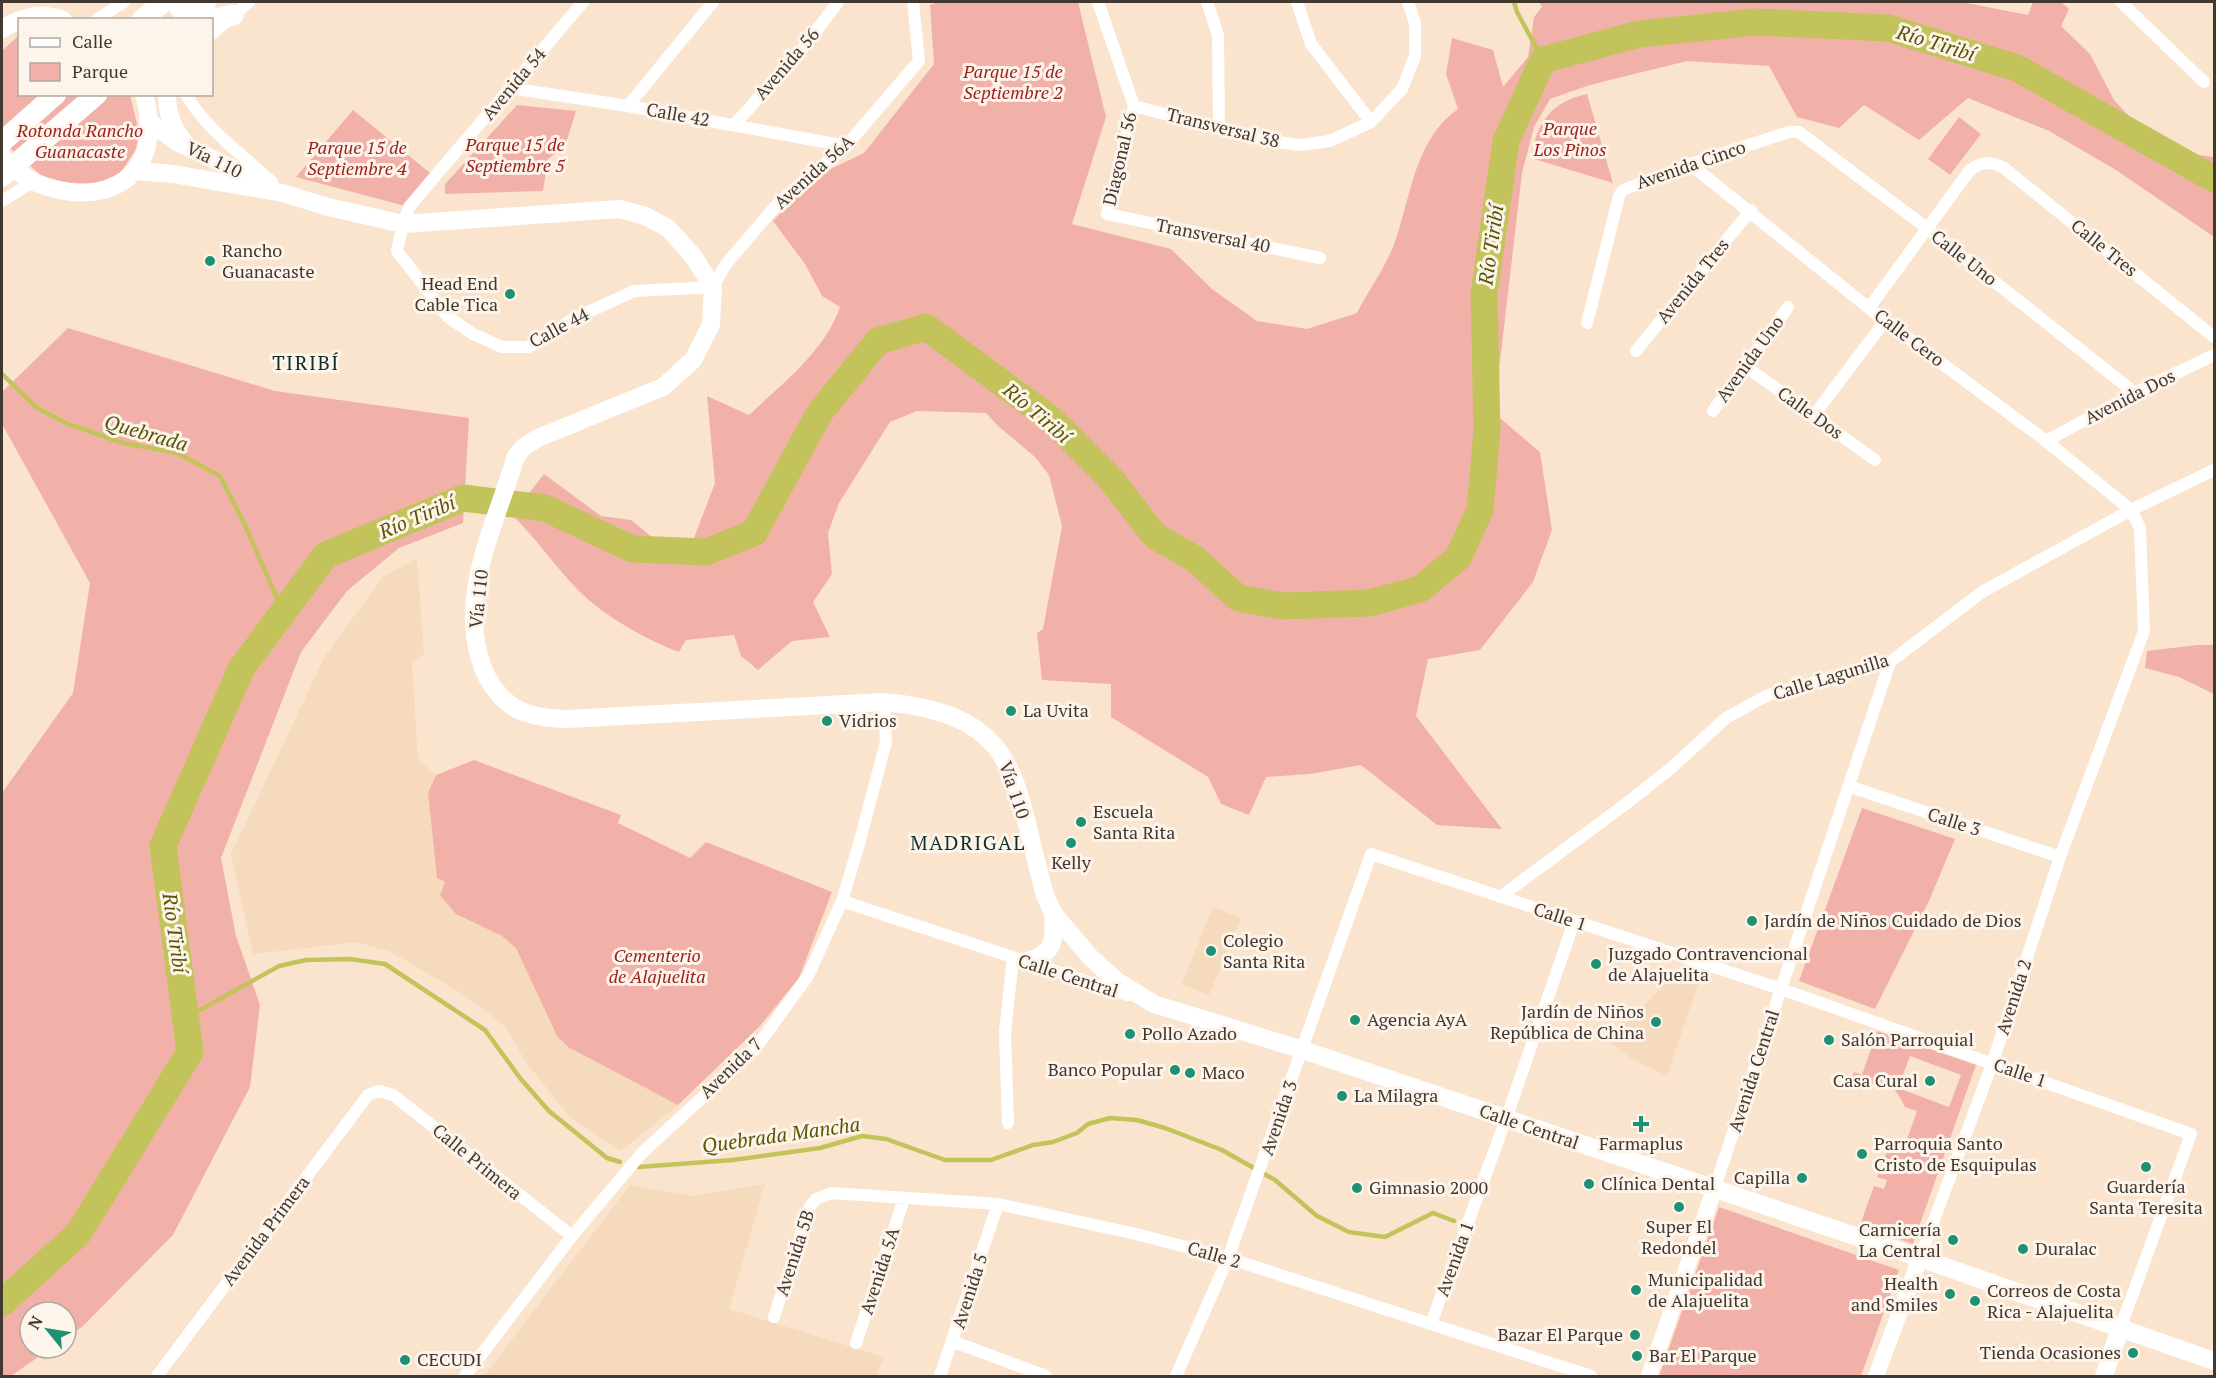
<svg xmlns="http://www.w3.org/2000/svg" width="2216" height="1378" viewBox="0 0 2216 1378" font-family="'PT Serif',serif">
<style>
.built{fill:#f6dabd}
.green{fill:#f2b1a8;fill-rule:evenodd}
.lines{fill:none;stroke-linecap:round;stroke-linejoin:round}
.stream{stroke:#c3c35b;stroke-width:4.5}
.river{stroke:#c3c35b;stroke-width:27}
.minor{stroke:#fff;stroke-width:12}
.tertiary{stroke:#fff;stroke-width:16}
.secondary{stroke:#fff;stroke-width:18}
.trunk{stroke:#fff;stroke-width:21}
.poi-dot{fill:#1f9173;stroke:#fdf4eb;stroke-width:2}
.labels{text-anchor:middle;stroke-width:6;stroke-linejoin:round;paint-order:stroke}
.street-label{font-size:18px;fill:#41382f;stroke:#fdf4eb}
.park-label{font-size:18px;font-style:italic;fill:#9b221d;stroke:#fdf4eb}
.poi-label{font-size:18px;fill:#41382f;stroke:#fdf4eb;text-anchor:start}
.water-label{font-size:20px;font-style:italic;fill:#565501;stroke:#fdf4eb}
.neighbourhood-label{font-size:20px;letter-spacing:1.5px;fill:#122f26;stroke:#fdf4eb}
</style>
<rect width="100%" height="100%" fill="#fbe4cd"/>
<path class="built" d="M417 558 424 654 412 663 418 758 436 775 428 793 437 878 445 882 456 914 502 936 516 948 557 1036 568 1047 678 1105 621 1151 571 1118 527 1064 504 1025 461 993 391 952 356 942 253 954 231 854 325 656 383 577Z
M1213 907 1241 918 1209 995 1182 984Z
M1671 969 1700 979 1667 1076 1635 1061 1608 1041 1660 989Z
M765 1184 729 1309 884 1357 876 1376H484L630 1185 694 1196Z"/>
<path class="green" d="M938 2H1078L1106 117 1072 224 1171 249 1212 289 1257 321 1307 329 1357 313C1369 289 1388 264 1396 239 1411 194 1416 138 1458 109L1446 74 1452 38 1493 50 1503 87 1528 57 1534 17 1542 7 1539 2H1962L2028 15 2033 2H2061L2069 9 2061 26 2090 54 2114 100 2138 126 2184 153 2214 157V237L2116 170 2049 131 1968 98 1919 140 1864 105 1839 128 1797 117 1769 66 1687 61 1590 85 1550 99 1534 127 1522 173 1494 413 1540 452 1552 530 1533 582 1480 650 1428 659 1416 716 1502 829 1437 825 1361 765 1310 774 1266 777 1249 815 1221 804 1208 777 1111 717V684L1042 680 1037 633 1043 629 1062 526 1049 475 1035 457 998 426 986 413 917 411 890 422 839 503 828 533 832 574 813 602 830 637 792 641 758 670 741 656 734 635 686 640 679 652C648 641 603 615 580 592 556 568 537 539 512 515L544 474 601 516 631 520 658 542 692 543 715 483 707 396 749 415C782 384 825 351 840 307L822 296 805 264 773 221 814 177 864 153 934 64 930 5Z
M19 35 20 94 130 95 139 132 136 149 120 174 83 189 42 176 11 149 2 131V51Z
M1587 94 1613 183 1531 158C1537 122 1551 102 1587 94Z
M517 105 576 111 565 146 548 159 543 191 445 194V184Z
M353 110 435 177 409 207 296 177Z
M1959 117 1981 134 1950 175 1928 159Z
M68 328 275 391 469 418 463 523 399 548 347 591 301 652 221 858 236 936 260 1005 250 1087 173 1235 83 1326 66 1338V1312H30V1348H51L11 1376H2V793L73 693 90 583 2 424V392Z
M2197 645H2214V694L2179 677 2145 668 2147 651Z
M474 760 621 815 618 823 690 858 706 842 832 892 799 978 760 1026 678 1105 568 1047 557 1036 516 948 502 936 456 914 440 895 445 882 437 878 428 793 436 775Z
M1862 808 1955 839 1929 901 1875 1009 1799 981Z
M1877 1031 1976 1065 1913 1244 1860 1225 1874 1186 1884 1189 1887 1180 1877 1177 1890 1143 1904 1148 1917 1111 1905 1107C1895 1086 1884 1075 1862 1090L1849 1085 1854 1072 1862 1075ZM1910 1056 1961 1075 1949 1107 1898 1088Z
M1719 1207 1899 1270 1861 1376H1659Z"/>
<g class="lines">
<path class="stream" d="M1514 2 1517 12 1543 60
M2 374 37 408 68 424 123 443 177 453 220 476 244 523 283 612
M186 1018 279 966 306 960 350 959 385 964 485 1030 520 1078 549 1111 607 1158 620 1162
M638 1167 733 1160 820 1148 862 1136 886 1139 945 1160H991L1033 1145 1053 1142 1077 1133 1088 1124 1110 1118 1137 1120 1165 1128 1222 1150 1275 1180 1317 1216 1349 1232 1385 1237 1433 1213 1454 1221"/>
<path class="river" d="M2 1303 78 1234 190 1052 163 846 241 669 326 555 463 498 545 508 632 549 706 552 754 533 820 412 878 341 926 327 1051 419 1110 478 1155 536 1195 559 1238 598 1282 606 1370 603 1420 589 1458 558 1480 510 1487 431 1484 294 1506 141 1543 60 1639 34 1755 22 1888 28 2017 68 2214 179"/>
<path class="minor" d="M583 2 409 207 403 224 397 251 448 317 473 334 502 347H528L543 340 571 320 634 291 713 287 726 264 780 201 846 146 919 61 913 2
M1098 2 1134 106 1107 214 1320 258
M1207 2 1218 35 1219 127
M1297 2 1311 44 1371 122
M2121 2 2204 82
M96 20 124 2
M212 34 249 2
M510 88 628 106 846 146
M186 94C205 129 243 155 272 182
M628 106 713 2
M1134 106 1264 140 1299 145 1330 141 1371 122 1402 89 1415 56V23L1408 2
M734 125 800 52 838 2
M1690 164 1885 321 2046 441 2131 510 2140 528 2144 631 2060 857 1992 1064 1920 1258
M2 201 33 182
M1869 308 1970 170C1983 161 1990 161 2004 168L2214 337
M1587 323 1619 196 1623 190 1690 164 1789 132H1799L1928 229 2135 393
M1636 351 1751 210
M1745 366 1875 460
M1713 411 1788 307
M1814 415 1885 321
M2046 441 2135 393 2214 355
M1848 786 2060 857
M1500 897 1623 806 1670 769 1726 718 1768 695 1890 662 1982 592 2131 510 2214 470
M842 901 1128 995
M1008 1123 1005 1032 1013 958
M1714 1190 1890 662
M774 1317 809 1208 816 1199 832 1193 998 1204 1136 1234 1228 1258 1591 1376
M1431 1324 1506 1119 1574 922
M954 1342 1046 1376
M856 1343 904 1199
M157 1376 368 1095 379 1091 393 1095 572 1236
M465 1376 572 1236 642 1153 755 1049 808 976 842 901 859 844 886 742 884 702
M940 1376 998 1204
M1176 1376 1228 1258 1371 854 1781 989 2191 1134 2120 1329"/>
<path class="tertiary" d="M1649 1376 1714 1190
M1876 1376 1920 1258"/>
<path class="secondary" d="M2 29C22 17 40 11 63 20
M167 94C167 114 172 126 184 142
M148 121 177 142 263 183
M2 157C12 166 21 176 34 182 106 212 167 176 144 94
M136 171 173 174 283 193 328 207 403 224 620 209 645 216 668 228 693 256 713 287 711 325 693 360 663 387 538 438 525 446 516 456C496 524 456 597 483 668 489 684 502 701 517 709 532 717 550 718 566 719L884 702C1024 715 1013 782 1045 895L1053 913 1091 958 1118 982 1154 1004 1303 1050 1920 1258 2214 1361
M1028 961C1057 952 1054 939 1053 913
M2104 1376 2120 1329"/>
<path class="trunk" d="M176 2 181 9 203 20
M142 20 163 2
M185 20 206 2
M211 20 233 15
M2 142 56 94
M2 176 97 94"/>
</g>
<g class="poi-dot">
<circle cx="210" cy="261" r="6"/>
<circle cx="510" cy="294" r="6"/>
<circle cx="1011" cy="711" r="6"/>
<circle cx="827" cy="721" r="6"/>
<circle cx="1081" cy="822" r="6"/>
<circle cx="1071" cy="843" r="6"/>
<circle cx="1752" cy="921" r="6"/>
<circle cx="1211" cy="951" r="6"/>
<circle cx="1596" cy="964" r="6"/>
<circle cx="1355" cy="1020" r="6"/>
<circle cx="1656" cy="1022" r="6"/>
<circle cx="1130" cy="1034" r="6"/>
<circle cx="1829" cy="1040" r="6"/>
<circle cx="1175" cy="1070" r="6"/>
<circle cx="1190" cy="1073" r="6"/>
<circle cx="1930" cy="1081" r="6"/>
<circle cx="1342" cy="1096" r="6"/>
<path d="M1638 1115h6v6h6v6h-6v6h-6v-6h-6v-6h6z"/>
<circle cx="1862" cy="1154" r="6"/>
<circle cx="2146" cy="1167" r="6"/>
<circle cx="1802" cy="1178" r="6"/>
<circle cx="1589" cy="1184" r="6"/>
<circle cx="1357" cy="1188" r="6"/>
<circle cx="1679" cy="1207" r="6"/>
<circle cx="1953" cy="1240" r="6"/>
<circle cx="2023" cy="1249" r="6"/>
<circle cx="1636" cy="1290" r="6"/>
<circle cx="1950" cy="1294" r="6"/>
<circle cx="1975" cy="1301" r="6"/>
<circle cx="1635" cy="1335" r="6"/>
<circle cx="2133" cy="1353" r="6"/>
<circle cx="1637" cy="1356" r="6"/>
<circle cx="405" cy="1360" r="6"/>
</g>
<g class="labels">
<g class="street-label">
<text transform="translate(787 64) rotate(-49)" y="6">Avenida 56</text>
<text transform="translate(514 84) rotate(-50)" y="6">Avenida 54</text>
<text transform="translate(678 115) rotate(10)" y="6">Calle 42</text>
<text transform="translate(1223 128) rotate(14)" y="6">Transversal 38</text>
<text transform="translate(1120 159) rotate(-77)" y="6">Diagonal 56</text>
<text transform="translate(214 160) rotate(26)" y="6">Vía 110</text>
<text transform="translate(1691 165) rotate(-19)" y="6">Avenida Cinco</text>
<text transform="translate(814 172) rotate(-42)" y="6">Avenida 56A</text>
<text transform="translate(1213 236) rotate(11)" y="6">Transversal 40</text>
<text transform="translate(2104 248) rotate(39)" y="6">Calle Tres</text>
<text transform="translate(1964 258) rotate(38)" y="6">Calle Uno</text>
<text transform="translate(1693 281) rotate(-51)" y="6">Avenida Tres</text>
<text transform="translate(559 328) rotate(-28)" y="6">Calle 44</text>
<text transform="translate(1909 338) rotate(37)" y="6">Calle Cero</text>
<text transform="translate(1750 359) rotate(-54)" y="6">Avenida Uno</text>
<text transform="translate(2130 397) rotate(-27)" y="6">Avenida Dos</text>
<text transform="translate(1810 413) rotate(36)" y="6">Calle Dos</text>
<text transform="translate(479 599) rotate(-84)" y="6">Vía 110</text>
<text transform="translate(1831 677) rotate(-17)" y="6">Calle Lagunilla</text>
<text transform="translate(1014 790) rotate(71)" y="6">Vía 110</text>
<text transform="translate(1954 822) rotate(18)" y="6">Calle 3</text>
<text transform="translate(1560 917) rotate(18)" y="6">Calle 1</text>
<text transform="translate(1068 976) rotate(18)" y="6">Calle Central</text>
<text transform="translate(2014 997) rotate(-72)" y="6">Avenida 2</text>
<text transform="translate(731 1068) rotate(-44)" y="6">Avenida 7</text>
<text transform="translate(1754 1071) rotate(-72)" y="6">Avenida Central</text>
<text transform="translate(2020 1073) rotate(19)" y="6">Calle 1</text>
<text transform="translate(1279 1118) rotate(-71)" y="6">Avenida 3</text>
<text transform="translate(1529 1127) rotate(19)" y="6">Calle Central</text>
<text transform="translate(477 1162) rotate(39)" y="6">Calle Primera</text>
<text transform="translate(266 1231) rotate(-53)" y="6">Avenida Primera</text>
<text transform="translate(795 1253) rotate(-72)" y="6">Avenida 5B</text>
<text transform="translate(1214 1255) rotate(16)" y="6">Calle 2</text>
<text transform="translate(1455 1259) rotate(-70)" y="6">Avenida 1</text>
<text transform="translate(880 1271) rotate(-72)" y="6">Avenida 5A</text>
<text transform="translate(970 1291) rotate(-72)" y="6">Avenida 5</text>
</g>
<g class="park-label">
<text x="1013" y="78">Parque 15 de<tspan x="1013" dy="21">Septiembre 2</tspan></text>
<text x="1570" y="135">Parque<tspan x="1570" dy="21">Los Pinos</tspan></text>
<text x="80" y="137">Rotonda Rancho<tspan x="80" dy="21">Guanacaste</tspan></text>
<text x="515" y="151">Parque 15 de<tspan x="515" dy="21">Septiembre 5</tspan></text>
<text x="357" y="154">Parque 15 de<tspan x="357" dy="21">Septiembre 4</tspan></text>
<text x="657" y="962">Cementerio<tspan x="657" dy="21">de Alajuelita</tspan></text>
</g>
<g class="poi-label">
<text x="222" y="257">Rancho<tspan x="222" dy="21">Guanacaste</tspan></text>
<text x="498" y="290" text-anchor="end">Head End<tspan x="498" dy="21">Cable Tica</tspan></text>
<text x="1023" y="717">La Uvita</text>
<text x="839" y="727">Vidrios</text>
<text x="1093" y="818">Escuela<tspan x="1093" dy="21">Santa Rita</tspan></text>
<text x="1071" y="869" text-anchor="middle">Kelly</text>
<text x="1764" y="927">Jardín de Niños Cuidado de Dios</text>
<text x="1223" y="947">Colegio<tspan x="1223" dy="21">Santa Rita</tspan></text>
<text x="1608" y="960">Juzgado Contravencional<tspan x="1608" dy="21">de Alajuelita</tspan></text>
<text x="1644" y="1018" text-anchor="end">Jardín de Niños<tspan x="1644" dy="21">República de China</tspan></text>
<text x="1367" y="1026">Agencia AyA</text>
<text x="1142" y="1040">Pollo Azado</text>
<text x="1841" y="1046">Salón Parroquial</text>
<text x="1163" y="1076" text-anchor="end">Banco Popular</text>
<text x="1202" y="1079">Maco</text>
<text x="1918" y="1087" text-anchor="end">Casa Cural</text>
<text x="1354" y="1102">La Milagra</text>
<text x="1641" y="1150" text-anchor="middle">Farmaplus</text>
<text x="1874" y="1150">Parroquia Santo<tspan x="1874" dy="21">Cristo de Esquipulas</tspan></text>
<text x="1790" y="1184" text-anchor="end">Capilla</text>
<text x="1601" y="1190">Clínica Dental</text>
<text x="2146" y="1193" text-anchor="middle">Guardería<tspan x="2146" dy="21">Santa Teresita</tspan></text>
<text x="1369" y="1194">Gimnasio 2000</text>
<text x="1679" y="1233" text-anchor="middle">Super El<tspan x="1679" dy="21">Redondel</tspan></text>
<text x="1941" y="1236" text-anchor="end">Carnicería<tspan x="1941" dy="21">La Central</tspan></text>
<text x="2035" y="1255">Duralac</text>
<text x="1648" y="1286">Municipalidad<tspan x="1648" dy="21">de Alajuelita</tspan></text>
<text x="1938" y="1290" text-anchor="end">Health<tspan x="1938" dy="21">and Smiles</tspan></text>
<text x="1987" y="1297">Correos de Costa<tspan x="1987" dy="21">Rica - Alajuelita</tspan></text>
<text x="1623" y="1341" text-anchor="end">Bazar El Parque</text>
<text x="2121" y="1359" text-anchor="end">Tienda Ocasiones</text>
<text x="1649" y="1362">Bar El Parque</text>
<text x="417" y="1366">CECUDI</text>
</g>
<g class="water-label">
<text transform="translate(1936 43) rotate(17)" y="7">Río Tiribí</text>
<text transform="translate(1491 245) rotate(-82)" y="7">Río Tiribí</text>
<text transform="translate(1037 413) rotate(40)" y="7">Río Tiribí</text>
<text transform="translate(146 433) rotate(16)" y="7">Quebrada</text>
<text transform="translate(417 517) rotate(-23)" y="7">Río Tiribí</text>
<text transform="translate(175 933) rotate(82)" y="7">Río Tiribí</text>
<text transform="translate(781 1135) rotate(-8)" y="7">Quebrada Mancha</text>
</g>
<g class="neighbourhood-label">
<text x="306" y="370">TIRIBÍ</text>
<text x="968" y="850">MADRIGAL</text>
</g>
</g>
<rect width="2216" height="1378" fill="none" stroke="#41382f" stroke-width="6"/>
<rect x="18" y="18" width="195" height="78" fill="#fdf4eb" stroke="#b2a9a0" stroke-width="1.5"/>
<rect x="30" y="38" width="30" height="9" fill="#ffffff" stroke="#b2a9a0" stroke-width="1.5"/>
<text x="72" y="48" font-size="18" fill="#41382f">Calle</text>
<rect x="30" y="63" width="30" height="18" fill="#f2b1a8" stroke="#b2a9a0" stroke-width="1.5"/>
<text x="72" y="78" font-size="18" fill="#41382f">Parque</text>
<g transform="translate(48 1330) rotate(300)"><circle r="28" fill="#fdf4eb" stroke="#b2a9a0" stroke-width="1.5"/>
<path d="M0-4.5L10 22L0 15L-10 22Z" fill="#1f9173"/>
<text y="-9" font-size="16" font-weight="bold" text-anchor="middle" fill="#41382f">N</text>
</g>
</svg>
